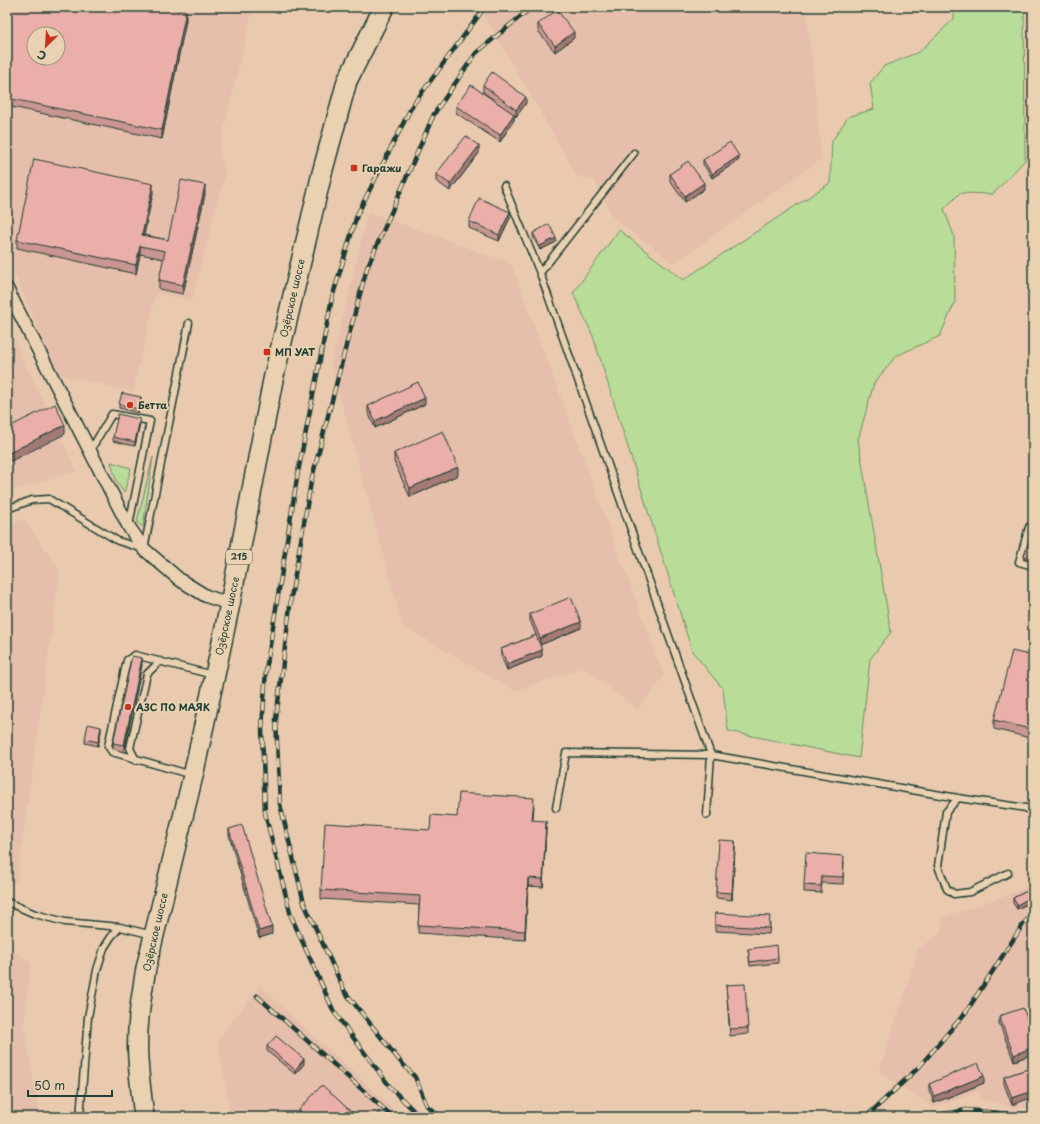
<svg xmlns="http://www.w3.org/2000/svg" width="1040" height="1124" viewBox="0 0 1040 1124" font-family="'Playpen Sans',sans-serif">
<style>
.built{fill:#e5bfab;fill-rule:evenodd}
.green{fill:#b9dd98;stroke:#6c8d66}
.lines{fill:none;stroke-linecap:round;stroke-linejoin:round}
.lane-casing{stroke:#1f3d34;stroke-width:9}
.street-casing{stroke:#1f3d34;stroke-width:15}
.primary-casing{stroke:#1f3d34;stroke-width:22}
.lane{stroke:#e9d1b1;stroke-width:6}
.street{stroke:#e9d1b1;stroke-width:12}
.primary{stroke:#e9d1b1;stroke-width:19}
.rail-casing{stroke:#1f3d34;stroke-width:4.5}
.rail{stroke:#e9d1b1;stroke-width:3;stroke-dasharray:9;stroke-linecap:butt}
.wall{fill:#c99691;stroke:#1f3d34}
.shaded-wall{fill:#a47a76;stroke:#1f3d34}
.building{fill:#eaafa9;stroke:#1f3d34;fill-rule:evenodd}
.poi-dot{fill:#c8321e;stroke:#e9d1b1;stroke-width:1.5}
.labels{text-anchor:middle;stroke-width:4;stroke-linejoin:round;paint-order:stroke}
.shield{fill:#e9d1b1;stroke:#5c695a;stroke-width:1}
.shield-label{font-size:9px;font-weight:bold;fill:#1f3d34}
.poi-label{font-size:10px;font-weight:bold;fill:#1f3d34;stroke:#e9d1b1;text-anchor:start}
.street-label{font-size:10px;fill:#1f3d34;stroke:#e9d1b1}
</style>
<rect width="100%" height="100%" fill="#e9caaf"/>
<filter id="ink" filterUnits="userSpaceOnUse"><feTurbulence type="fractalNoise" baseFrequency=".025" numOctaves="2"/><feDisplacementMap in="SourceGraphic" scale="8" xChannelSelector="R" yChannelSelector="G"/><feConvolveMatrix kernelMatrix="1 2 1 2 8 2 1 2 1" color-interpolation-filters="sRGB"/></filter>
<g filter="url(#ink)">
<path class="built" d="M7 7H252L253 8 219 150 226 170 192 301 156 293 133 392 58 374 7 257ZM34 34H58V58H34Z
M479 7H802L807 13 822 159 674 263 614 219 594 180 578 177Z
M368 212 511 263 664 676 638 709 583 668 515 691 403 626 331 365Z
M7 326 77 471 7 492Z
M24 519 60 571 17 882 7 884V526Z
M1033 886V1104L1016 1109 981 1099 979 1092 934 1108 879 1072 919 948 940 934 944 917Z
M7 947 31 963 24 1026 40 1117H7Z
M260 986 402 1117H230L218 1039Z"/>
<path class="green" d="M954 7H1024L1025 160 993 194 960 193 944 209 954 236 955 302 940 336 896 356 874 383 858 440 891 632 870 659 859 758 728 731 723 689 692 651 593 336 573 293 619 230 683 280 830 183 832 141 848 117 874 109 870 83 884 66 919 52 954 19Z
M153 457 143 527 137 522Z
M111 462 131 468 124 493 116 480Z"/>
<g class="lines">
<defs>
<path id="lane" d="M634 153 540 273 711 755 958 798 1026 808 1033 813
M504 186 540 273
M90 451 112 414 150 421 129 525
M7 509 32 500 49 499 118 541 144 549 189 323
M1033 528 1029 527 1019 562 1033 566
M136 760 130 748 147 674 160 661
M192 775 112 752 108 746 127 660 135 655 213 675
M958 798 946 812 938 866 947 889 954 894 970 892 1008 873
M556 808 566 753 711 755 707 815
M7 902 35 914 65 922 120 927 153 935
M80 1117 88 1017 97 970 104 948 111 937 120 927"/>
<path id="street" d="M7 289 129 527 144 549 180 580 206 596 230 604"/>
<path id="primary" d="M144 1117C142 1098 139 1078 138 1059 136 1028 141 998 146 968L193 776 215 675 230 604 273 380 322 173 347 81 384 7"/>
</defs>
<use href="#lane" class="lane-casing"/>
<use href="#street" class="street-casing"/>
<use href="#primary" class="primary-casing"/>
<use href="#lane" class="lane"/>
<use href="#street" class="street"/>
<use href="#primary" class="primary"/>
<defs>
<path id="rail" d="M257 996 393 1117
M420 1117 391 1088 334 1012 291 916 265 813 262 729 266 670 298 472 332 298 357 215 412 106 485 7
M441 1117 427 1106 415 1077 399 1060 345 992 304 903 280 804 276 719 291 598 311 482 346 346 367 268 434 114 476 53 532 7
M866 1117 919 1067 966 1012 1024 923 1033 914
M928 1117 966 1110 1033 1116"/>
</defs>
<use href="#rail" class="rail-casing"/>
<use href="#rail" class="rail"/>
</g>
<path class="wall" d="M7 7 186 20 162 139 7 106Z
M538 24 574 38 555 52 538 31Z
M483 85 526 103 516 117 514 115V120L500 142 456 113V106L494 100 483 92Z
M479 153 450 191 436 181V174Z
M703 160H739L712 178 703 164Z
M670 174 704 189 685 202 670 181Z
M153 193 144 235 168 240 205 194 183 294 159 289V280L164 259 140 254 136 274 17 248V240Z
M510 218 499 241 469 228V221Z
M533 233 556 242 540 250 533 237Z
M141 401 138 413 119 408V404Z
M425 404 375 428 368 412V406Z
M140 423 135 446 113 441V437Z
M394 453 458 475 410 497 394 462Z
M1033 535V561L1024 558V556Z
M530 614 581 628 540 645 542 656 507 670 501 656V649L536 635 530 620Z
M1033 656 1030 738 994 729V720Z
M142 665 124 752 113 749V743Z
M101 731 98 746 85 743V739Z
M534 806 533 820 546 829 543 887 528 886 525 940 418 933 419 905 321 899V890L430 830 457 817Z
M229 829 272 934 259 938 229 835Z
M735 848 732 900 716 898V892Z
M844 862 843 884 822 883 821 893 804 892V885Z
M1033 888V901L1017 909 1013 903V898Z
M715 913 770 923 769 934 715 931Z
M748 949 778 958V963L750 966Z
M726 985 748 1028V1034L730 1036Z
M999 1016 1033 1033V1054L1014 1061 999 1023Z
M267 1046 304 1064 295 1074 267 1051Z
M1033 1067 1012 1105 1004 1084V1077Z
M984 1083 934 1103 929 1090V1084Z
M299 1110 357 1117H299Z"/>
<path class="shaded-wall" d="M186 11V20L162 139V130Z
M574 32V38L555 52V46Z
M526 97V103L516 117V110Z
M514 114V120L500 142V135Z
M479 146V153L450 191V184Z
M739 156V160L712 178V174Z
M704 183V189L685 202V196Z
M153 184V193L142 243V235Z
M205 185V194L183 294V285Z
M510 212V218L499 241V235Z
M556 238V242L540 250V246Z
M140 246V254L136 274V265Z
M141 397V401L138 413V409Z
M425 398V404L375 428V421Z
M140 419V423L135 446V442Z
M65 425V434L7 463V454Z
M458 467V475L410 497V488Z
M581 622V628L540 645V638Z
M542 650V656L507 670V664Z
M142 658V665L124 752V745Z
M1033 716V725L1030 738V729Z
M101 727V731L98 746V742Z
M546 821V829L543 887V879Z
M735 841V848L732 900V893Z
M528 878V886L525 940V931Z
M1033 896V901L1017 909V905Z
M272 927V934L259 938V931Z
M1033 1047V1054L1014 1061V1055Z
M304 1059V1064L295 1074V1070Z
M984 1076V1083L934 1103V1096Z
M1033 1091V1097L1012 1105V1098Z"/>
<path class="building" d="M7 7H167L186 11 162 130 7 98ZM34 34H58V58H34Z
M557 10 574 32 555 46 538 24Z
M492 72 526 97 516 110 483 85Z
M471 85 514 114 500 135 456 106Z
M466 136 479 146 450 184 436 174Z
M730 142 739 156 712 174 703 160Z
M34 159 153 184 142 235 168 240 181 180 205 185 183 285 159 280 165 251 140 246 136 265 17 240Z
M688 161 704 183 685 196 670 174Z
M479 198 510 212 499 235 469 221Z
M549 224 556 238 540 246 533 233Z
M418 382 425 398 375 421 368 406Z
M122 393 141 397 138 409 119 404Z
M55 404 65 425 7 454V428Z
M118 414 140 419 135 442 113 437Z
M443 431 458 467 410 488 394 453Z
M1031 534 1033 535V559L1024 556Z
M571 597 581 622 540 638 530 614Z
M536 635 542 650 507 664 501 649Z
M1012 651 1033 656V716L1030 729 994 720Z
M132 656 142 658 124 745 113 743Z
M88 724 101 727 98 742 85 739Z
M459 793 534 798 532 820 546 821 543 879 528 878 525 931 418 925 420 896 321 890 325 823 430 830 431 815 457 817Z
M242 825 272 927 259 931 229 829Z
M719 840 735 841 732 893 716 892Z
M806 853 844 856 843 877 822 876 821 886 804 885Z
M1033 888V896L1017 905 1013 898Z
M715 913 770 916 769 928 715 925Z
M777 945 778 958 750 962 748 949Z
M745 984 748 1028 730 1029 726 985Z
M1023 1008 1033 1033V1047L1014 1055 999 1016Z
M276 1036 304 1059 295 1070 267 1046Z
M978 1063 984 1076 934 1096 929 1084Z
M1033 1067V1091L1012 1098 1004 1077Z
M322 1085 357 1117H307L299 1110Z
M379 1112 384 1117H375Z"/>
</g>
<g class="poi-dot">
<rect x="350" y="164" width="8" height="8" rx="2"/>
<rect x="263" y="348" width="8" height="8" rx="2"/>
<circle cx="130" cy="405" r="4"/>
<circle cx="128" cy="707" r="4"/>
</g>
<g class="labels">
<rect class="shield" x="226" y="550" width="26" height="14" rx="3"/>
<g class="shield-label">
<text x="239" y="560">215</text>
</g>
<g class="poi-label">
<text x="362" y="172">Гаражи</text>
<text x="275" y="356">МП УАТ</text>
<text x="138" y="409">Бетта</text>
<text x="136" y="711">АЗС ПО МАЯК</text>
</g>
<g class="street-label">
<text transform="translate(292 298) rotate(-77)" y="4">Озёрское шоссе</text>
<text transform="translate(227 616) rotate(-78)" y="4">Озёрское шоссе</text>
<text transform="translate(155 932) rotate(-77)" y="4">Озёрское шоссе</text>
</g>
</g>
<rect width="1040" height="1124" fill="none" stroke="#e9d1b1" stroke-width="24"/>
<rect x="12" y="12" width="1016" height="1100" fill="none" stroke="#1f3d34" stroke-width="1.5" filter="url(#ink)"/>
<g transform="translate(46 46) rotate(205)"><circle r="19" fill="#e9d1b1" stroke="#98967f"/>
<path d="M0-3L7 15L0 10L-7 15Z" fill="#c8321e"/>
<text y="-6" font-size="11" font-weight="bold" text-anchor="middle" fill="#1f3d34">С</text>
</g>
<path d="M28 1090v6h84v-6" fill="none" stroke="#1f3d34" stroke-width="2"/>
<text x="34" y="1090" font-size="12" fill="#1f3d34" stroke="#e9d1b1" stroke-width="3" paint-order="stroke">50 m</text>
</svg>
